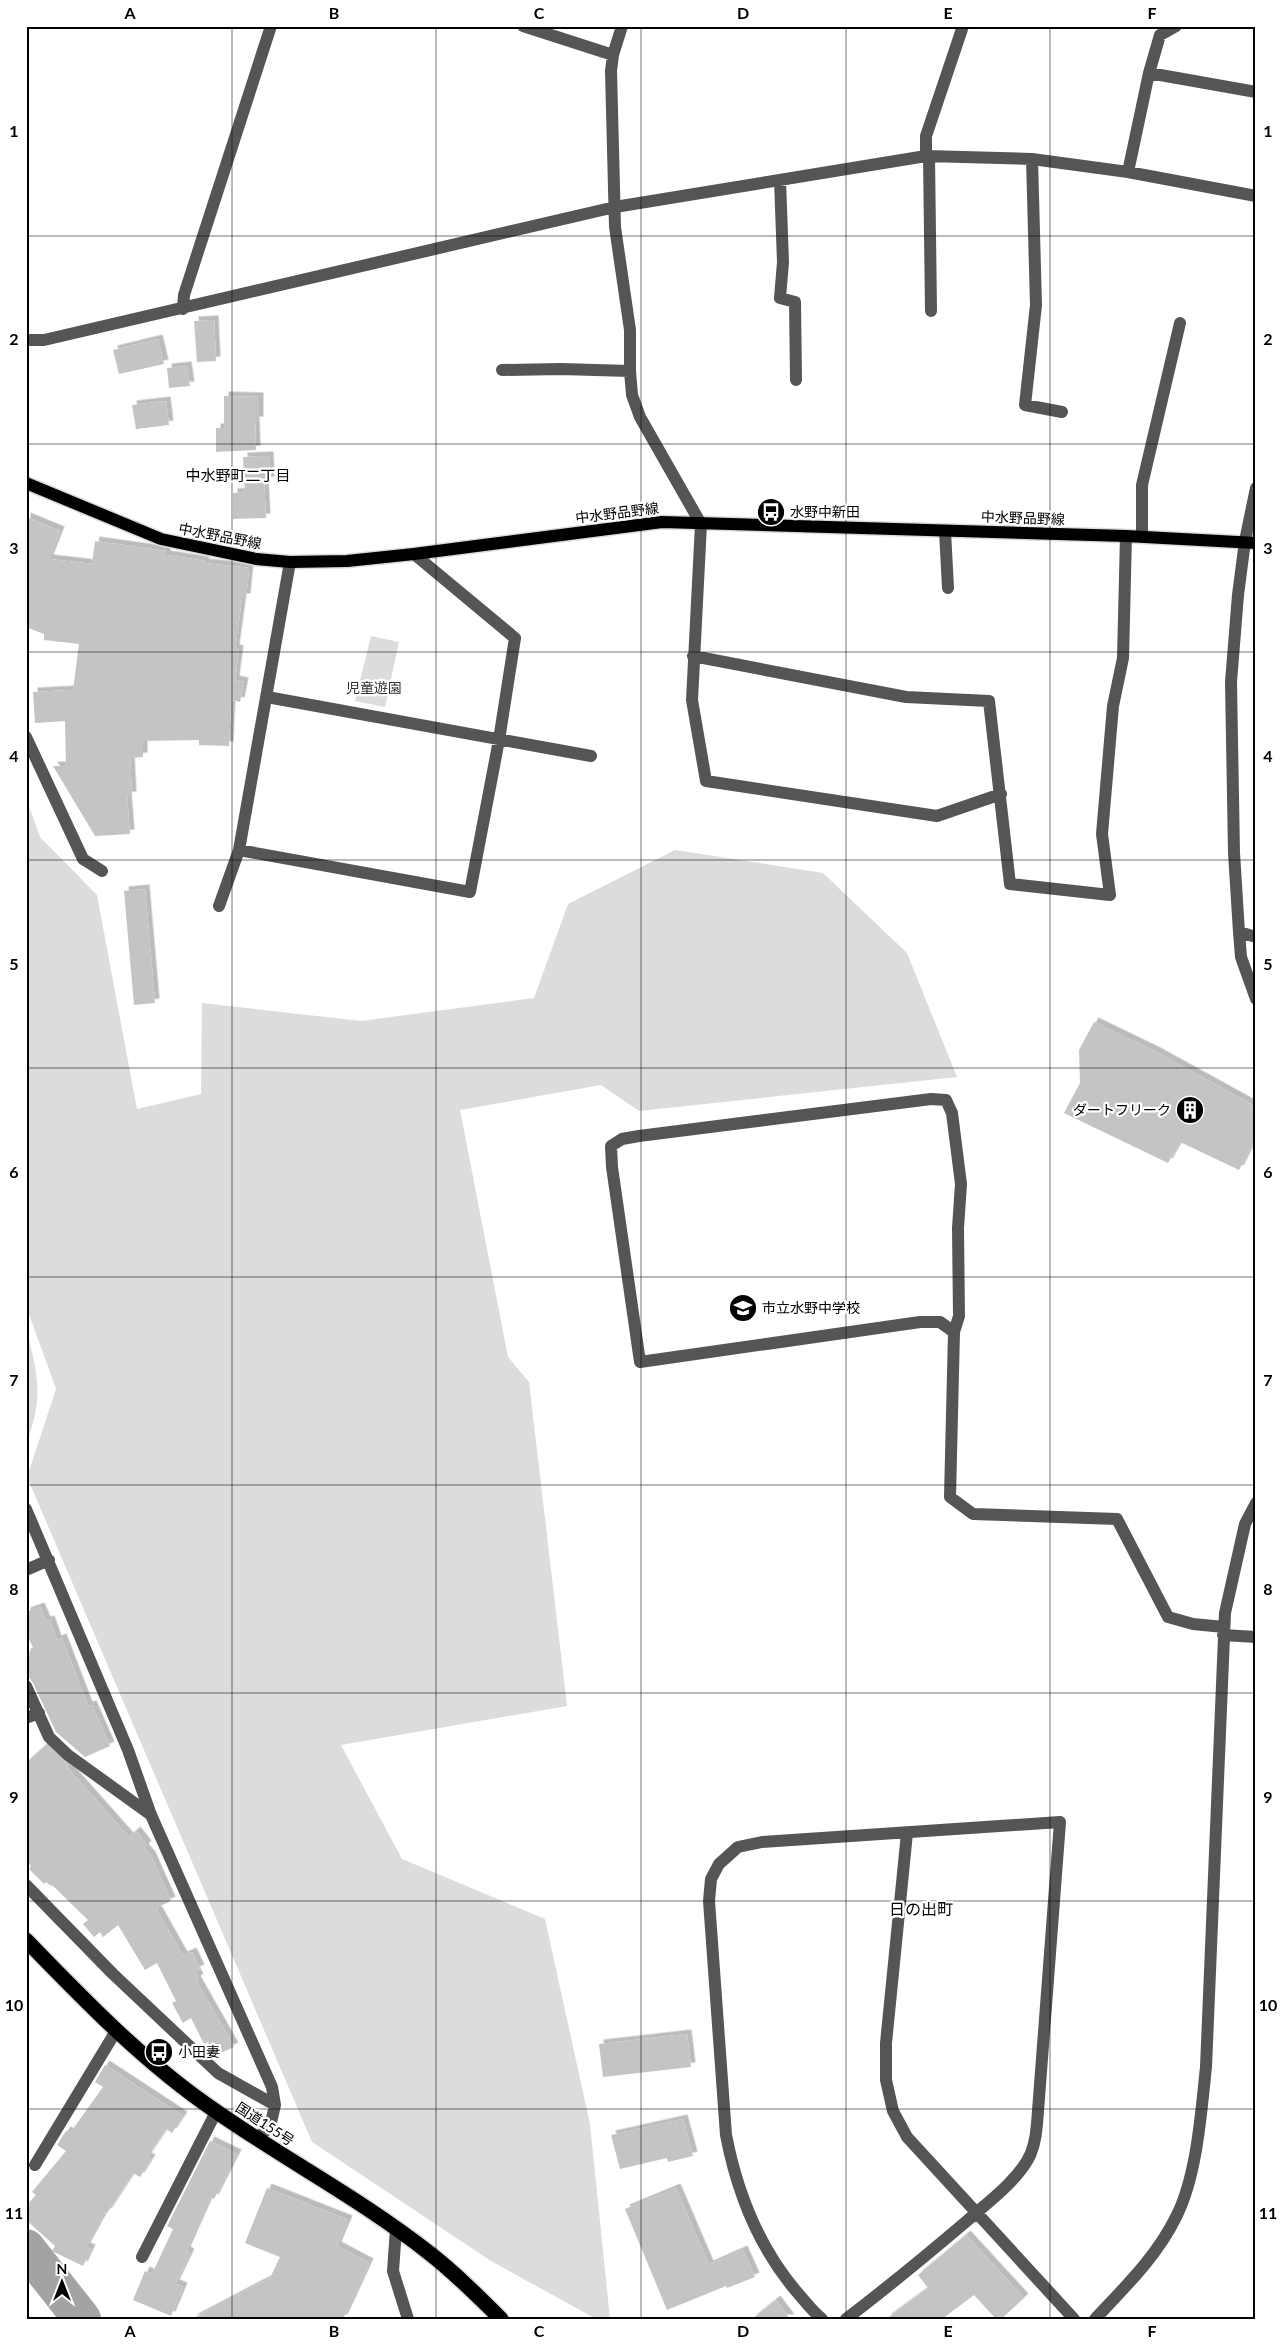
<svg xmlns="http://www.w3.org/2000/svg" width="1282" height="2345" viewBox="0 0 1282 2345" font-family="Lato,'Noto Sans JP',sans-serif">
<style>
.green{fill:#dcdcdc}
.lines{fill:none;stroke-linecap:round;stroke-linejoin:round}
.river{stroke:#a3a3a3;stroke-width:38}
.building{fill:#c4c4c4;filter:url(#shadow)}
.major-casing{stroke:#dbdbdb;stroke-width:15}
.highway-casing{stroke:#dbdbdb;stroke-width:18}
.minor{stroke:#555;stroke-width:12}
.major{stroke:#000;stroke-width:12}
.highway{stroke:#000;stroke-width:15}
.grid{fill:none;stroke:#000;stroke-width:1;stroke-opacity:0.55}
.labels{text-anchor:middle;stroke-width:4.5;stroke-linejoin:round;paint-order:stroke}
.poi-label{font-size:14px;fill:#000;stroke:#fff;text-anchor:start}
.street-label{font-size:14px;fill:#000;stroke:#fff}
.park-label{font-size:14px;fill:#333;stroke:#fff}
.neighbourhood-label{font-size:15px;fill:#000;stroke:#fff}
.quarter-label{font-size:16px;fill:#000;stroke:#fff}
.neatline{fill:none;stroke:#000;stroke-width:2}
.grid-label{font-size:16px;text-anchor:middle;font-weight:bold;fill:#000}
</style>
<defs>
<filter id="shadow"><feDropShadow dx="4.5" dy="-4.5" stdDeviation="0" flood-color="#0004"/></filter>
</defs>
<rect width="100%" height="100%" fill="#fff"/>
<path class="green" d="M371 636 399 642 385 707 355 701Z
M26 798 40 837 97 895 137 1109 201 1094 202 1003 361 1021 534 998 568 904 675 850 823 873 907 953 957 1077 639 1111 601 1085 460 1110 508 1357 529 1382 567 1706 341 1745 402 1859 545 1919 590 2124 610 2319H596L491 2261 312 2142 27 1477 56 1389 26 1306Z
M26 1329C38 1373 44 1399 26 1443Z"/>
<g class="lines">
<path class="river" d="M26 2248 82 2319"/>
</g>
<path class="building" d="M214 320 216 361 197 362 194 321Z
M158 339 164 364 119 374 113 350Z
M187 366 190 386 169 388 167 368Z
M224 396 259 397V421H255L256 450 216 452V428H224Z
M166 401 169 425 136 429 132 405Z
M269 456 270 481 264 482 266 518 233 519V493L245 492 243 457Z
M26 517 60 531 49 559 92 564 95 541 166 551V555L205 561 204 563 249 568 246 598H242L235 649 239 650 235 680 244 682 240 702 231 700 229 746 199 745V740L143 741V757L130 758 132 796H127L130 834 95 836 53 766H66L65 721 35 723 33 692 73 690 79 644 44 640V634L26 627Z
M145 889 155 1003 134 1005 124 891Z
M1094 1022 1156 1052 1256 1107V1137L1239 1170 1180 1142 1168 1163 1064 1113 1080 1083 1079 1050Z
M40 1607 46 1621 50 1620 57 1640 62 1638 88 1706 92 1705 110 1746 85 1757 56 1732 33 1683 26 1673V1653L34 1650 26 1632V1612Z
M46 1745 68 1765 66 1766 129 1837 136 1831 147 1845 144 1848 151 1856 171 1901 156 1908 183 1956 192 1952 200 1969 195 1971 199 1978 196 1980 234 2047 214 2056 208 2042 204 2044 191 2018 183 2023 172 2003 176 2001 157 1963 145 1970 118 1925 103 1937 100 1932 94 1937 83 1924 88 1920 52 1885 51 1886 46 1882 44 1884 29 1869 31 1866 26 1861V1763Z
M687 2034 691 2067 603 2077 599 2044Z
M105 2065 183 2116 172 2133 166 2129 147 2157 151 2159 140 2177 133 2173 107 2213 105 2212 86 2247 91 2249 83 2266 52 2251 55 2246 26 2220V2206L36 2195 32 2192 66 2151 57 2145 66 2131 70 2133 103 2087 95 2082Z
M683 2119 693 2156 668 2162 667 2158 620 2169 611 2135Z
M210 2141 237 2154 214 2199 210 2197 186 2251 190 2253 175 2284 183 2287 171 2316 133 2300 145 2271 152 2274 173 2229 167 2226Z
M267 2188 348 2220 337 2246 369 2263 343 2319H192L270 2278 280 2257 245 2243Z
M676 2188 709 2265 743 2250 755 2277 727 2288 726 2286 667 2310 625 2209Z
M966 2235 1024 2298 1001 2319H996L974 2295 942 2319H886L928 2288 918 2275Z
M776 2300 790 2319H752Z"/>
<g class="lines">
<defs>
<path id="major" d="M26 483 161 539 256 559 290 562 347 561 414 554 662 522 1126 536 1256 543"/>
<path id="highway" d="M26 1940C86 2002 146 2064 217 2112 286 2160 362 2200 428 2252 454 2272 478 2296 501 2319"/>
</defs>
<use href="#major" class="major-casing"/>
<use href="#highway" class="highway-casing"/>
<path class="minor" d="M523 26 613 55
M622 26 613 55 611 71 615 227 630 330V371L632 395 640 417 701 524 692 700 706 781 937 816 1001 794
M1149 73 1256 92
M926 156V136L963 26
M929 156 931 311
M1032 159 1036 305 1025 405 1062 412
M1128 172 1149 73 1160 35 1176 26
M780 180 783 262 780 298 795 302 796 380
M183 309 184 295 271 26
M26 340H44L615 207 926 156 1032 159 1128 172 1256 196
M502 370 561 369 630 371
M1256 488 1245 541 1238 595 1231 682 1234 853 1239 932 1241 957 1256 999
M945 531 948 588
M1142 536V485L1180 323
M693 656 906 697 989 701 1010 884 1110 895 1102 834 1113 706 1123 658 1126 536
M267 697 591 756
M26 737 83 859 102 871
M239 850 470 892 499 740 515 638 414 554
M219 906 239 850 290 562
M1239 932 1256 937
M954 1332 940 1322H920L640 1362 612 1167 611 1146 622 1139 639 1136 931 1099 946 1100 952 1113 961 1184 958 1228 959 1316 954 1332 950 1497 973 1514 1117 1519 1168 1617 1193 1624 1224 1627
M26 1509 128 1750 151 1815 272 2087 275 2105 270 2127 257 2138
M26 1570 49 1560
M1223 1635 1256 1637
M26 1686 49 1737 68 1755 151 1815
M26 1718 39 1713
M907 1833 886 2043V2080L893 2111 907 2137 1074 2319
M26 1885 113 1974 218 2073 275 2105
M35 2165 116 2031
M396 2229 393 2271 408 2319
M142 2257 216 2112
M822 2319C812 2311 804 2300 796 2291 758 2246 737 2192 726 2135L709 1901 711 1879 719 1864 738 1847 762 1842 1060 1822 1037 2124C1036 2137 1034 2150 1027 2161 1013 2184 988 2202 968 2220 928 2254 888 2287 846 2319
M1095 2319C1125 2287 1157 2256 1176 2217 1197 2176 1201 2113 1206 2067L1225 1613 1245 1524 1256 1503"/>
<use href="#major" class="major"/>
<use href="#highway" class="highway"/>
</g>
<path class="grid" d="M232 26V2319M436 26V2319M641 26V2319M846 26V2319M1050 26V2319M26 236H1256M26 444H1256M26 652H1256M26 860H1256M26 1068H1256M26 1277H1256M26 1485H1256M26 1693H1256M26 1901H1256M26 2109H1256"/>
<defs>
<symbol id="bus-disc" viewBox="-11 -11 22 22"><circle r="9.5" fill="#000" stroke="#fff"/><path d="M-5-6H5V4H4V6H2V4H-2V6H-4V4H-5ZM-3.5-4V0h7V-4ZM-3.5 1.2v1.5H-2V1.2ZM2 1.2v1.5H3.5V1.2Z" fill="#fff"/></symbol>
<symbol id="building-disc" viewBox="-11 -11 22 22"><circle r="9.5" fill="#000" stroke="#fff"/><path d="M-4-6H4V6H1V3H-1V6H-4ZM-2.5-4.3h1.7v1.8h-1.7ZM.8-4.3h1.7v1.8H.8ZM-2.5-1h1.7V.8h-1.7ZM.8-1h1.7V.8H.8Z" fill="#fff"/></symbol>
<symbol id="school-disc" viewBox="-11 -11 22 22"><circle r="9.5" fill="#000" stroke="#fff"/><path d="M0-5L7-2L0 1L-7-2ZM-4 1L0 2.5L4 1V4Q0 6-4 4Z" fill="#fff"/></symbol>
</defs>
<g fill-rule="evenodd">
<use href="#bus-disc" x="755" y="496" width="32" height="32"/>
<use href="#building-disc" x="1174" y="1094" width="32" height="32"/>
<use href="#school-disc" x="727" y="1292" width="32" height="32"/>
<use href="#bus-disc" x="143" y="2036" width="32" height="32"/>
</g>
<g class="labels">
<g class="poi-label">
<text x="790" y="517">水野中新田</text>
<text x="1171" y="1115" text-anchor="end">ダートフリーク</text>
<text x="762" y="1313">市立水野中学校</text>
<text x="178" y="2057">小田妻</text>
</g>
<g class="street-label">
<text transform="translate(617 513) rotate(-7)" y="5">中水野品野線</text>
<text transform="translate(1023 518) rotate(2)" y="5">中水野品野線</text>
<text transform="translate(220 536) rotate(11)" y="5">中水野品野線</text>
<text transform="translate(265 2124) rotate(33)" y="5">国道155号</text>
</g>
<g class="park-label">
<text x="374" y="693">児童遊園</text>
</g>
<g class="neighbourhood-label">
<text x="238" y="481">中水野町二丁目</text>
</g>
<g class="quarter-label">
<text x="921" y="1915">日の出町</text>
</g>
</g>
<rect width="1282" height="2345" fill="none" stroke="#ffffff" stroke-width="55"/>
<g transform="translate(62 2282)" stroke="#ffffff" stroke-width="4" paint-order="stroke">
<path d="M0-4L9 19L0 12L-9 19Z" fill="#000000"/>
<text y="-8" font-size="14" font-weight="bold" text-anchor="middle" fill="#000000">N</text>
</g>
<rect x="28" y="28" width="1226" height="2290" class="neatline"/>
<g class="grid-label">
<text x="130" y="19">A</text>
<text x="334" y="19">B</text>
<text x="539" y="19">C</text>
<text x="743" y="19">D</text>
<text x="948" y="19">E</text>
<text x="1152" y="19">F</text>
<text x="14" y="137">1</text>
<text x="1268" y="137">1</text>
<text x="14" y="345">2</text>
<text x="1268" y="345">2</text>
<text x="14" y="554">3</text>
<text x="1268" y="554">3</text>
<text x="14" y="762">4</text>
<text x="1268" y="762">4</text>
<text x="14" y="970">5</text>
<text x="1268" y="970">5</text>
<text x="14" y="1178">6</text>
<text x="1268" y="1178">6</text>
<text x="14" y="1386">7</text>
<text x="1268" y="1386">7</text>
<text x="14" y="1595">8</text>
<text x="1268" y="1595">8</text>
<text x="14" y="1803">9</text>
<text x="1268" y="1803">9</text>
<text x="14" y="2011">10</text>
<text x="1268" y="2011">10</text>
<text x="14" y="2219">11</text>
<text x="1268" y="2219">11</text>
<text x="130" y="2337">A</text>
<text x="334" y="2337">B</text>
<text x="539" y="2337">C</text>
<text x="743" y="2337">D</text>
<text x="948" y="2337">E</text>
<text x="1152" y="2337">F</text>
</g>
</svg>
